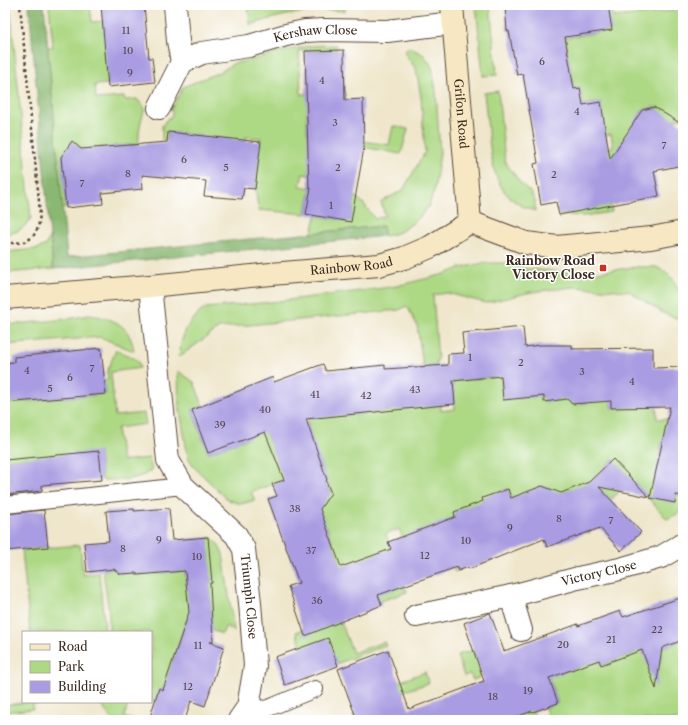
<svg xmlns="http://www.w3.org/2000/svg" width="688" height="725" viewBox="0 0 688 725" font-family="'Libre Caslon Text',serif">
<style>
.green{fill:#add884;stroke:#748151}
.forest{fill:#8ab872;stroke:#627148}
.building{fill:#a99ce2}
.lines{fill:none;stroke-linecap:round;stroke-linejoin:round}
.lane-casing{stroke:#564638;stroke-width:18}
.street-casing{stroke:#564638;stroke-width:24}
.secondary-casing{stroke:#564638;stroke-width:24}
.path{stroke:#564638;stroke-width:2.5;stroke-dasharray:3 3;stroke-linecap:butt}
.lane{stroke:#fff;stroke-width:16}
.street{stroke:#fff;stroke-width:22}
.secondary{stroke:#f7e8c3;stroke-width:22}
.poi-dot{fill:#c8321e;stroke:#fff;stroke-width:1.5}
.labels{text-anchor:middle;stroke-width:3;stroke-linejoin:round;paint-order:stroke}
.number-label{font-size:10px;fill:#56464f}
.street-label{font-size:12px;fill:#3b2a1e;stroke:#fff}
.poi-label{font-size:12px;font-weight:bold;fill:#3b2a1e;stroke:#fff;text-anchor:end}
</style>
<rect width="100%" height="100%" fill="#fff"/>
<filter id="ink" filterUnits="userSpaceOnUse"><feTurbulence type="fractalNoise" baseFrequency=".025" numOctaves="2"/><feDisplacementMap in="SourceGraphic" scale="8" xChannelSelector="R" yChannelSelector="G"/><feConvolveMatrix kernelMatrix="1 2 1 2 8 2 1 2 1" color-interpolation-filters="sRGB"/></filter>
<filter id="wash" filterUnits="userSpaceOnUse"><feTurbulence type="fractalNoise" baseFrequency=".012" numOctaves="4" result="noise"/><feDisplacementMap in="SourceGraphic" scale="16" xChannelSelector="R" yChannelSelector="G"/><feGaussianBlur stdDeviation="0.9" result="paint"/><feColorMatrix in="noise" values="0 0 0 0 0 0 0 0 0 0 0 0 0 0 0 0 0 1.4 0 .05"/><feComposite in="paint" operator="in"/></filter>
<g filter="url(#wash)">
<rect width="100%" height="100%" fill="#efe6cb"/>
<path class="green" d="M5 5H10L31 218C23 229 20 232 5 234Z
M49 5H90L92 22 105 21 108 84 95 85 96 99 124 97 125 100 137 99 145 108C141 120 138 131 139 144L113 146 114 159 85 152 77 145 69 146 62 163 66 208H62L47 47H53Z
M248 5H284L285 8 311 5H345V11C312 8 281 15 250 25Z
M476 5H490L497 75 483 76Z
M564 5H612L613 17 654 13V5H659L660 12 683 10V118L660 122 658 109 654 107 642 110 612 185 616 204 611 205 612 212 583 216 559 215 556 202 542 160 613 147 611 134 563 143 605 131 601 102 583 105 580 88 574 89 565 41 516 46 612 30Z
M337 45 336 50 299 51 301 94 345 93V100L319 101 307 112V133L320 132 312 176 303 174 300 186 311 188 306 214 259 210C252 187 258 161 261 138L246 137 244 155 200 179 205 136 168 132 167 141 162 139V126L168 118H170L173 112 171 110 183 87 222 71 234 63 248 61 284 51 310 46Z
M409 47 424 55 432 67 436 91 440 154 434 191 429 206 417 220 400 232 385 236 382 226 312 233 316 216 351 221 355 196 364 204 375 219 385 216 381 202 403 190 425 152 421 97 416 69 404 53Z
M498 91 505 162 519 181 531 193 535 201V211C498 200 493 173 489 139 487 124 486 108 484 93Z
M393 126 408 129 401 154 347 144 348 139 389 145Z
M51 234 53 269 5 273V252L37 249 46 245Z
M484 263H510L527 269 582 274 636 267H656L664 271 672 278 683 297V316L676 318 663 313 629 291 574 287 531 292 486 303 447 293 433 295 438 360 436 361 441 411 455 409 453 381 494 377 491 338 497 337 503 399 544 396V402L560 400 555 350 567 399 572 404 587 403 610 352 611 408 637 407 656 370 657 419H672L683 444 663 439 659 457 673 460 675 503 676 495 683 496V511L667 519 613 459 602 470 621 490 591 519 587 520 591 532 588 533 572 489 553 496 551 489 542 486 534 489 531 496 540 540 537 542 522 500 513 503 508 489 482 499 487 511 473 505 454 512 455 517 441 523 458 571 455 572 453 568 403 539 399 529 386 534 407 592 381 601 340 620 353 653 384 642 386 645 336 664 302 648 296 632 316 625 298 575 339 560 326 525 283 540 316 501 331 493 322 467 251 492 255 500 241 504 228 500 194 467 188 457 179 405 178 371 194 382 203 406 192 410 208 453 249 438 263 427 269 442 291 434 295 430 309 425 307 418 343 379 347 415 389 411 385 371 437 405 433 365 423 366 417 325 407 306 399 310 219 328 179 357C181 335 188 320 206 308L272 302 392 287 445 274 460 268Z
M89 315C114 318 130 325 134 351L100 337 5 345V325L68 319Z
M116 350 136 359 139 363 140 368 111 372 115 416 144 413 146 424 117 428 122 461 149 458 152 470C138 481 118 480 102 480L99 452 28 482 26 458 5 460V403L106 394 104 380H108L107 372Z
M208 537 212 538 218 544 223 554 234 631 226 626 222 634 186 621 163 690 159 689 155 702 151 700V632H109V613L103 570 136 566 138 575 185 571 186 585 210 583Z
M80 545 83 575 99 573 105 632H30L22 550Z
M675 599 683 613V720H545L549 719 545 708 558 703 548 675 543 649 554 676 592 662 586 625 601 665 635 653 624 621 630 618 643 654 660 663 661 655 659 649 683 640 669 602Z
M474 650 491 673 473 680 470 674 464 676 457 655Z
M425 672 429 683 380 699 370 711 353 717 357 710 377 690Z
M31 702H62L33 704V709L5 712V705Z
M103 702H129L124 717 133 720H112L104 709Z
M531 706 536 720H509Z"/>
<path class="forest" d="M29 5H44L67 257 383 226 385 236 53 269Z"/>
<g id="blocks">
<path class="building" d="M101 5H144L149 58H152L155 82 108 87Z
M505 5H608L612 30 565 37 574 89 580 88 583 105 601 102 610 159 642 110 654 107 683 125V165L654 171 659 196 559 215 556 202 541 205 534 164 538 163 523 74 517 75 509 31H507Z
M344 50 345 100 363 99 364 148 351 222 306 214 311 188H309L305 51Z
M168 132 261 142 255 189 244 188 242 199 204 196 206 181 142 175 143 189 102 193 103 204 66 208 61 157 72 141 81 149 167 142Z
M523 327 525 347 540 345H572V349L653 348V368L683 367V496L676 495 675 503 650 498 670 407 611 408V401L572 404 567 399 544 402V396L503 400 501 376 453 381 455 404 306 419 327 480 326 481 331 493 320 509 341 567 391 549 388 542 455 517 454 512 483 501 482 498 508 489 511 498 542 486 561 493 589 482 613 459 649 497 599 487 641 532 621 551 600 528 547 547 544 539 469 569 468 567 458 571 457 567 378 595 382 605 305 636 288 586 299 583 268 499 277 496 272 484 284 480 265 432 208 453 192 410 273 377 274 382 323 364 326 371 385 365V369L448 365V354L464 353 462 333Z
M101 348 106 394 5 403V363L14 362V357Z
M99 451 102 480 42 485V491L5 495V460Z
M169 508 172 540 208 537 212 583H210L213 642H210L224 647 205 706 191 701 185 720H149L159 688 163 690 189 612 185 571 137 575V573L120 574 114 569 87 572 84 543 109 541 106 511 134 509V511Z
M44 510 48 547 5 551V514Z
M683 597V640L662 648 656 689 642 650 601 665 599 660 549 678 558 703 533 712 532 711 509 720H357L338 669 388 650 409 709 484 681 464 623 490 613 504 651 578 624V626L620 611 623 617Z
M328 638 338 666 285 685 275 657Z"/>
</g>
</g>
<g filter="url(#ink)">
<use href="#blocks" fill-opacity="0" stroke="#564638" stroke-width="1"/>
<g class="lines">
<defs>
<path id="lane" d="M5 505 183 486
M248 707 266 709 315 689"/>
<g id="street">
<path d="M175 5 178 41 182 62"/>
<path id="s1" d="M159 108 182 62 202 53 249 46 286 35 305 31 324 30 387 31 453 23"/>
<path id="s2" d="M150 286 168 460 183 486 236 535 244 549 250 603 255 666 248 707 239 720"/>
<path d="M511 596 521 630"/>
<path id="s3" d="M416 616 511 596 578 578 620 569 661 557 683 544"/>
</g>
<g id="secondary">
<path id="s4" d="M452 5 470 222"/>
<path id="s5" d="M5 298 150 286 271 274 379 265 404 258 430 247 470 222 526 243 557 247 651 238 683 232"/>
</g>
</defs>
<use href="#lane" class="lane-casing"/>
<use href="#street" class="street-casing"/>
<use href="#secondary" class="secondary-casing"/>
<path class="path" d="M5 243C11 243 19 243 24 242 42 235 40 216 39 201L20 5"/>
<use href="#lane" class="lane"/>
<use href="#street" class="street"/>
<use href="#secondary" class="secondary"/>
</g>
</g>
<rect class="poi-dot" x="599" y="264" width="8" height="8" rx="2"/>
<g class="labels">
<g class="number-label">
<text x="126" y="34">11</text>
<text x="128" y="54">10</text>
<text x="542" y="65">6</text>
<text x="130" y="76">9</text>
<text x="322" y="84">4</text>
<text x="577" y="115">4</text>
<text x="335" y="126">3</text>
<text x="664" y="149">7</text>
<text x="184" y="163">6</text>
<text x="226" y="171">5</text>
<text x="338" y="171">2</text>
<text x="128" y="177">8</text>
<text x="554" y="178">2</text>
<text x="82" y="187">7</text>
<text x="331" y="209">1</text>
<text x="470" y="361">1</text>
<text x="521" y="366">2</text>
<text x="92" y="372">7</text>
<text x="27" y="374">4</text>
<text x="582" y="375">3</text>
<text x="70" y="381">6</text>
<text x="632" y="385">4</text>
<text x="50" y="392">5</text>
<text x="415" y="393">43</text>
<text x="315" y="398">41</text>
<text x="366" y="399">42</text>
<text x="265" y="413">40</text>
<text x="220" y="428">39</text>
<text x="295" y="512">38</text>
<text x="559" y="522">8</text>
<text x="611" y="524">7</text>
<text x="510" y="531">9</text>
<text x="159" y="543">9</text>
<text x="466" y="544">10</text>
<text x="123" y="552">8</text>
<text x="311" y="554">37</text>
<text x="425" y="559">12</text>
<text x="197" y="560">10</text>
<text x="317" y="604">36</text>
<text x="657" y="633">22</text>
<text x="611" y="643">21</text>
<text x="563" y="648">20</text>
<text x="198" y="649">11</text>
<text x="188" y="690">12</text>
<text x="528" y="694">19</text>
<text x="493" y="700">18</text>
</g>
<g class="street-label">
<text dy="4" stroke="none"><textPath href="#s1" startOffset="189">Kershaw Close</textPath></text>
<text dy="4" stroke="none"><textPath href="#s4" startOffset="109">Grifon Road</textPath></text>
<text dy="4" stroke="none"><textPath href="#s5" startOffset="348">Rainbow Road</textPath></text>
<text dy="4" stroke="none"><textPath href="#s3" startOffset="188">Victory Close</textPath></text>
<text dy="4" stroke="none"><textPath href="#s2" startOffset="341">Triumph Close</textPath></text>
</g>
<g class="poi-label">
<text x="595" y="265">Rainbow Road<tspan x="595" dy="14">Victory Close</tspan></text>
</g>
</g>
<rect width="688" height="725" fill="none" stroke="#fff" stroke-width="20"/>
<rect x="22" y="631" width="130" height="72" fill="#ffffff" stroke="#b1aaa5"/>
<rect x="30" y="644" width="20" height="6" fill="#f7e8c3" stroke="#b1aaa5"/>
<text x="58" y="651" font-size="12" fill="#3b2a1e">Road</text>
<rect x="30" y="661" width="20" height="12" fill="#add884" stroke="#b1aaa5"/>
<text x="58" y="671" font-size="12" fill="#3b2a1e">Park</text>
<rect x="30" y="681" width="20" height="12" fill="#a99ce2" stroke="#b1aaa5"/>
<text x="58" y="691" font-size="12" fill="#3b2a1e">Building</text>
</svg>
